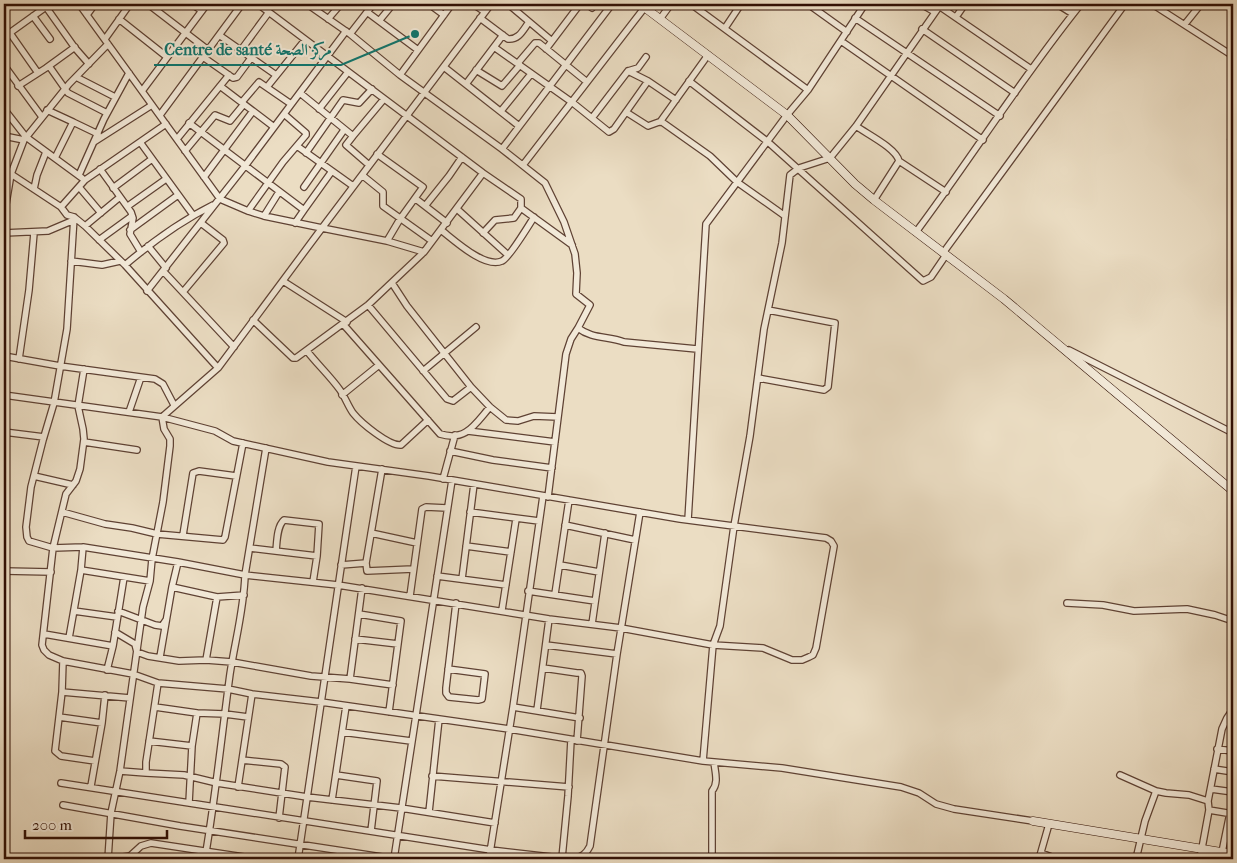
<svg xmlns="http://www.w3.org/2000/svg" width="1237" height="863" viewBox="0 0 1237 863" font-family="'IM FELL French Canon',Amiri,serif">
<style>
.lines{fill:none;stroke-linecap:round;stroke-linejoin:round}
.street-casing{stroke:#5f4234;stroke-width:8}
.secondary-casing{stroke:#300f04;stroke-width:9}
.street{stroke:#f2e9d8;stroke-width:5.5}
.secondary{stroke:#f2e9d8;stroke-width:8}
.leader{fill:none;stroke:#0f766e;stroke-width:2}
.callout-dot{fill:#0f766e;stroke:#f2e9d8;stroke-width:2}
.callout-label{font-size:16px;text-anchor:middle;font-weight:bold;fill:#0f766e;stroke:#f2e9d8;stroke-width:4;stroke-linejoin:round;paint-order:stroke}
</style>
<rect width="100%" height="100%" fill="#ebddc3"/>
<filter id="stains"><feTurbulence type="fractalNoise" baseFrequency=".004" numOctaves="4"/><feColorMatrix values="0 0 0 0 .2 0 0 0 0 .09 0 0 0 0 .02 0 0 0 .5 -.17"/></filter>
<radialGradient id="worn" r=".72"><stop offset=".6" stop-color="#630" stop-opacity="0"/><stop offset="1" stop-color="#630" stop-opacity=".3"/></radialGradient>
<g class="lines">
<defs>
<path id="street" d="M79 4 220 199 248 211 264 216 322 228 491 4
M148 4 208 50
M192 4 202 11
M258 4 483 173 521 199V208L572 245
M307 4 350 34 400 75 502 149 545 183 564 222 575 254 577 273 576 294 590 305 578 328
M429 4 444 15
M473 4 485 12
M508 4 552 41
M587 4 592 8
M691 4 808 90
M808 4 847 32
M921 4 935 12
M1057 4 1073 14
M1152 4 1233 56
M939 6 1031 69
M46 7 75 48 89 64
M367 12 418 50
M87 15 95 4
M33 16 50 39
M956 17 965 4
M480 18 508 39C519 40 523 30 529 22
M855 18 1000 116
M119 19 167 57
M328 19 341 4
M660 19 671 4
M379 21 393 4
M1185 24 1201 4
M725 28 741 4
M922 29 1015 93
M10 33 38 73
M350 34 371 7 372 4
M219 35 276 75
M4 37 50 4
M105 39 130 4
M841 41 983 140
M494 47 573 103 609 132 614 129 648 81
M546 49 580 4
M241 50 269 12
M203 57 233 78 237 77 251 58
M518 63 535 43H539L587 82
M4 65 42 117
M49 66 68 93 107 113
M444 67 519 126
M476 70 502 86 520 65
M628 71 648 81 676 100
M400 75 452 4
M76 77 115 97
M689 81 768 142 923 281 931 277 946 255
M466 84 503 35
M18 86 46 68 75 47
M220 86 274 127
M267 87 305 40
M142 91 207 4
M300 93 353 136 346 145 369 165
M242 102 259 82 291 104
M4 109 26 137 82 178
M319 109 348 72
M47 110 73 122 55 158
M501 111 531 74
M626 112 648 126 659 122H662L710 156 737 182 785 216
M160 115 242 4
M592 118 628 71 638 68 646 57
M73 122 98 134
M660 122 708 55
M189 123 304 210 295 223
M856 126C867 134 896 148 899 161L874 200
M4 136 24 140
M353 136 384 99
M177 139 229 75
M1231 139 1233 140
M94 142 152 105
M140 142 193 215
M297 146 353 186
M502 149 612 4
M185 151 215 115 230 121 244 104
M306 153 343 100 359 103 372 89
M377 154 423 187 400 219 387 241
M899 161 946 192
M523 165 645 7
M100 169 131 212 133 218 130 234 141 252
M4 173 11 174 61 207 67 215 74 217 85 226 125 265 218 368
M79 175 104 119 129 73
M362 175 383 192V206L432 241
M204 177 253 111
M79 187 101 213
M304 187 344 130
M113 188 152 159
M34 189 37 175 46 152
M416 199 447 223
M128 206 166 179
M425 206 449 176 462 157
M61 207 85 180 166 124
M457 209 508 255
M304 210 332 171
M248 211 283 162 306 135V133L284 114
M4 216 11 174 24 140 69 84 108 44
M264 216 279 192
M74 217 67 329 54 403 43 440 31 487 26 527 27 537 29 541 53 548 83 547 178 562 245 575 338 585 549 619 621 628 713 645 763 648 792 660H802L809 657 813 655 816 648 834 546 831 541 826 538 680 519 429 476 328 462 233 441 215 431 162 417 164 429 170 439V446L163 502 152 559 150 581 143 607 120 771 111 813 108 859
M85 226 120 197
M130 230 178 195
M441 230C454 240 485 269 502 261 509 258 529 225 534 217
M916 232C972 157 1022 77 1081 4
M4 233 48 231 74 220
M483 233 495 220 514 218 521 208
M99 240 132 216
M148 246 166 268
M424 252 483 173
M943 253 1125 4
M71 261 102 265 120 261
M125 265C152 242 181 221 213 205
M164 272 234 347
M283 281 347 322
M392 283 407 306 471 387
M147 291 245 166 346 31
M183 292 224 243 223 240 201 223
M368 305 447 399 453 401 471 387 490 407 506 420 518 421 534 416 558 417
M343 324 440 434C466 442 475 424 490 407
M1069 350 1233 433
M307 351C317 364 330 376 340 390 345 397 348 406 353 413 361 423 389 446 401 445L428 420
M4 356 60 366 155 379 163 384 174 405
M19 359 29 290 34 233
M84 369 78 406 83 429 84 439 80 469 76 481 66 494 53 548 42 645 44 650 49 655 63 661 133 674 158 683 228 689 252 694 321 702 509 729 703 761 782 768 901 787 919 793 936 804 954 809 1033 821
M423 371 476 327
M758 378 824 390 828 387 835 323 768 310
M4 395 162 417 218 368 322 228 387 241 424 252 368 305 296 358H293L253 320
M342 395 379 365
M129 412 141 377
M468 431 555 442
M4 432 44 437
M84 442 137 450
M450 451 493 460 552 468
M34 476 73 485
M443 479 455 435
M548 497 566 354 571 339 578 328C592 339 608 336 624 342L697 349
M62 512 105 524 132 528 157 534 223 540 225 537 243 443
M470 512 539 521
M688 520 706 224 787 115 808 90 865 4
M565 525 635 540
M371 533 417 543
M183 535 193 473 199 471 236 476
M466 546 511 552
M250 548 317 556
M276 551C277 541 277 526 284 520L319 524 317 556 313 582
M366 563 382 469
M341 565 366 563 367 571 413 569
M560 565 599 572
M81 570 150 581
M4 571 51 572
M437 576 506 585
M462 579 474 484
M172 587 217 597 244 595
M528 591 595 601
M555 594 569 500
M410 596 422 509 426 507 447 508
M1067 603 1103 605 1134 611 1187 609 1215 615 1233 621
M502 610 516 519
M74 611 117 617
M118 611 155 625 162 626 166 620
M359 614 401 621 389 712
M592 624 605 533
M115 632 135 644 137 652 148 656 179 661 206 660 232 662 311 676 350 679 393 685
M44 634 113 646
M69 638 81 570 83 547
M355 639 398 644
M546 645 617 654
M160 657 172 587 178 562
M206 660 217 597
M63 661 62 692 130 698
M543 668 577 673H581L582 676 577 741
M448 669 485 674 482 699 478 700 449 697 446 693V688L456 603
M107 670 113 646 124 577
M350 679 362 588
M62 692 55 751 61 756 95 761
M155 707 197 713 225 714 248 717
M513 707 580 718
M537 710 549 619
M59 717 102 723
M342 732 411 741
M149 741 192 746
M1217 749 1233 751
M242 760 281 764 285 767 279 818
M703 761 713 645 720 626 734 526 750 436 764 329 782 243 790 175 799 168 830 158 856 126 941 4
M1214 769 1233 772
M120 771 146 773V762L158 683
M146 773 184 775 217 783 307 797 401 808 495 823
M336 775 377 781 371 831
M1120 775 1156 791
M432 776 569 787
M61 783 491 850 569 859
M91 786 102 723 105 695
M238 787 252 694
M1211 789 1233 792
M332 800 346 706
M1208 801 1222 729 1227 718 1233 709
M189 803 192 746 197 713
M63 805 180 826 395 859
M429 812 439 719
M206 852C216 792 222 733 230 674 235 641 244 609 245 575L266 448
M1222 852 1230 813
M1041 853 1057 859
M712 856V791C719 783 715 772 714 762
M562 858 568 796 571 740
M110 859 130 856 141 846 151 843 257 859
M298 859 356 466
M394 859 452 480
M489 859 513 707 543 496
M573 859C582 857 586 854 590 846L617 654 640 512
M1039 859 1049 824
M1136 859 1145 821 1156 791 1166 793 1189 795 1208 801 1209 810
M1200 859 1209 810 1233 814"/>
<path id="secondary" d="M640 4 787 115 855 184 874 200 1004 299 1233 491
M1033 821 1233 854"/>
</defs>
<use href="#street" class="street-casing"/>
<use href="#secondary" class="secondary-casing"/>
<use href="#street" class="street"/>
<use href="#secondary" class="secondary"/>
</g>
<path class="leader" d="M415 34L341 65H154"/>
<circle class="callout-dot" cx="415" cy="34" r="5"/>
<g class="callout-label">
<text x="248" y="55">Centre de santé مركز الصحة</text>
</g>
<rect width="1237" height="863" fill="none" stroke="#ebddc3" stroke-width="20"/>
<rect x="5" y="5" width="1227" height="853" fill="none" stroke="#300f04" stroke-width="2.5"/>
<rect x="10" y="10" width="1217" height="843" fill="none" stroke="#300f04"/>
<path d="M25 830v8h142v-8" fill="none" stroke="#300f04" stroke-width="2.5"/>
<text x="32" y="830" font-size="15" fill="#300f04" stroke="#f2e9d8" stroke-width="4" paint-order="stroke">200 m</text>
<rect width="100%" height="100%" filter="url(#stains)"/>
<rect width="100%" height="100%" fill="url(#worn)"/>
</svg>
